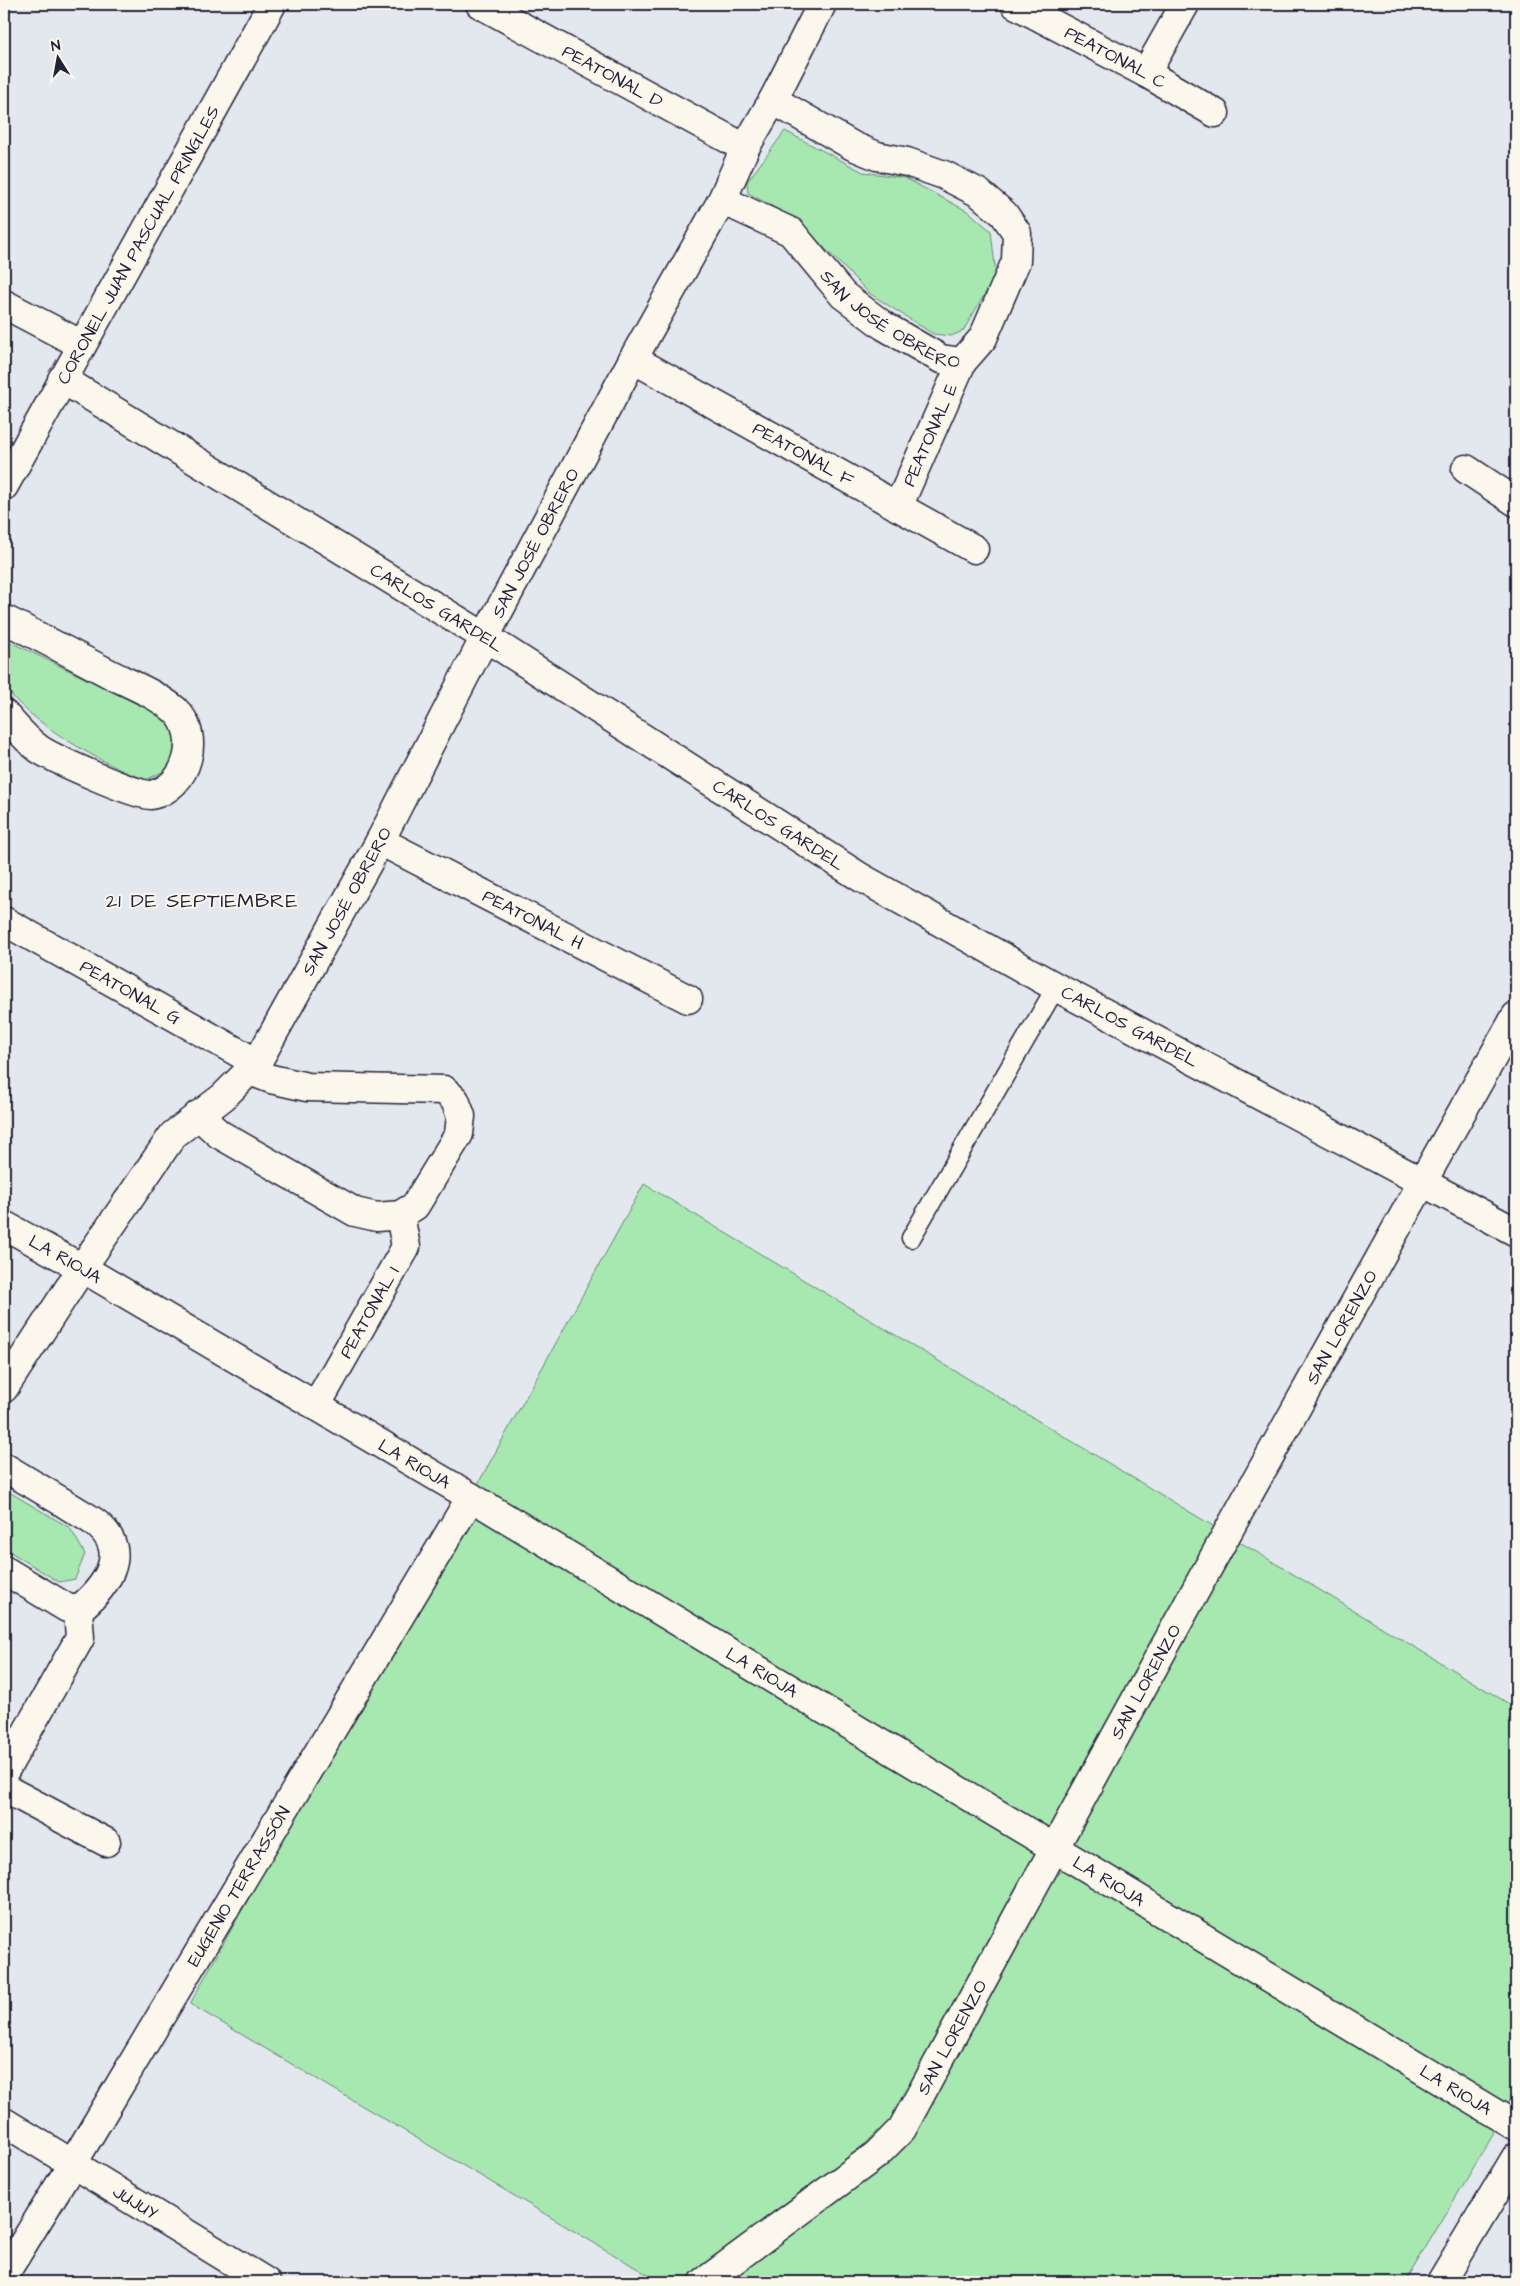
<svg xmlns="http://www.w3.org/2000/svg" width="1520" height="2286" viewBox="0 0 1520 2286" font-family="'Architects Daughter',sans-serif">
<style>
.green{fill:#a7e8b1;stroke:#648576}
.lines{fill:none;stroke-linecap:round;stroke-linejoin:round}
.lane-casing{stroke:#22223b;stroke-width:21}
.street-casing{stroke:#22223b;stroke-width:31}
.lane{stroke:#fbf7ec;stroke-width:18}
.street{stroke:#fbf7ec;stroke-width:28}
.labels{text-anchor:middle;stroke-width:4;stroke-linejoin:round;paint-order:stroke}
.street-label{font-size:18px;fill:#22223b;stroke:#fbf7ec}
.quarter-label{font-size:20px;letter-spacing:1px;fill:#22223b;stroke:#fbf7ec}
</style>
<rect width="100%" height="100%" fill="#e3e8ee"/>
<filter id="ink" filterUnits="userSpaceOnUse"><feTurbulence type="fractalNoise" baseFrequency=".02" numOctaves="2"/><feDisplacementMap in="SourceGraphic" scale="10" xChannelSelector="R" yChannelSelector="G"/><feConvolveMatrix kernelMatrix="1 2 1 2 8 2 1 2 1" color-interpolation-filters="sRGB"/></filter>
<g filter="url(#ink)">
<path class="green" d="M785 131 863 172 905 178 969 212 991 231 996 275 963 331 951 336 933 334 869 293 797 220 748 193 747 182Z
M4 639 167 718 176 734 180 755 168 769 146 780C109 768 22 719 5 685 1 677 4 649 4 639Z
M644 1184 1516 1708V2085L1493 2135 1405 2282H660L190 2004Z
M4 1489 70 1528 85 1554 75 1579 59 1582 4 1548Z"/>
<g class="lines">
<defs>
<path id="lane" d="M911 1238 1056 987"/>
<g id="street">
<path id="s1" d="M480 4 745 148"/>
<path id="s2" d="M1015 4 1146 73 1215 113"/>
<path d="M1146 73 1185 4"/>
<path id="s3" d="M722 200 791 232 843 295 884 326 941 359 962 362 983 338 1016 261 1017 233 1004 214 979 193 944 175 907 162 877 156 853 146 773 100"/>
<path d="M4 304 82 345"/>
<path id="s4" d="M633 359 974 549"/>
<path id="s5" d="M62 379 485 637 860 877 1056 987 1516 1232"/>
<path d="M1466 469 1516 502"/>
<path id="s6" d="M4 486 272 4"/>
<path id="s7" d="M898 507 962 362"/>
<path d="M4 619C40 637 76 656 112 675 133 685 157 695 175 710 202 735 188 788 151 795 138 797 52 758 39 749 25 739 15 726 4 714"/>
<path id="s8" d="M380 841 688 999"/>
<path id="s9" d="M4 921 257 1063"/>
<path d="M198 1115 219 1134 355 1212 377 1217 400 1215 415 1206 459 1134 461 1116 455 1100 444 1090 307 1087 271 1079 250 1071"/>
<path id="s10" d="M4 1225 82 1268 471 1497 1516 2126"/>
<path id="s11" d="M4 1388 82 1268 173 1135 223 1097 257 1063 380 841 485 637 633 359 722 200 745 148 773 100 822 4"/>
<path id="s12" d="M316 1406 406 1247 400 1215"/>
<path d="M4 1467C24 1479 44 1491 64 1503 74 1510 87 1516 97 1524 132 1553 105 1588 78 1610L67 1608 4 1570"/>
<path d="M4 1772 80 1638 78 1610"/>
<path d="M4 1788 106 1842"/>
<path id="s13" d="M4 2122 266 2282"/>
<path id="s14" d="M4 2275 73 2163 471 1497"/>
<path id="s15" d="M704 2282 876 2155 902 2129C1103 1757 1307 1385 1516 1016"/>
<path d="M1441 2282 1516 2157"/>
</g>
</defs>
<use href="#lane" class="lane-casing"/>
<use href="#street" class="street-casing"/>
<use href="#lane" class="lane"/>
<use href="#street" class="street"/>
</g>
</g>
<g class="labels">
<g class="street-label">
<text dy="6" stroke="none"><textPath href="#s2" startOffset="114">PEATONAL C</textPath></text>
<text dy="6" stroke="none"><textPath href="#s1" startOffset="151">PEATONAL D</textPath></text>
<text dy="6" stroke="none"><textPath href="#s6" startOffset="276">CORONEL JUAN PASCUAL PRINGLES</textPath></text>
<text dy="6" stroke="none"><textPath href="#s3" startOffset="211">SAN JOSÉ OBRERO</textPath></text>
<text dy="6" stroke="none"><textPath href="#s7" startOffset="79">PEATONAL E</textPath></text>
<text dy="6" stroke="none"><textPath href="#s4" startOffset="195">PEATONAL F</textPath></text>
<text dy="6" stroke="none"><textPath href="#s11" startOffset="1005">SAN JOSÉ OBRERO</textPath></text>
<text dy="6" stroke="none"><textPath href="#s5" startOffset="439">CARLOS GARDEL</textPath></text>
<text dy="6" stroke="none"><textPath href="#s5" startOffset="844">CARLOS GARDEL</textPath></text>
<text dy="6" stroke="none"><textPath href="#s11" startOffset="600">SAN JOSÉ OBRERO</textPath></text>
<text dy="6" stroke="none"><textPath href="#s8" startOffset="172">PEATONAL H</textPath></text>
<text dy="6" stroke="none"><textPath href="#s9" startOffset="145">PEATONAL G</textPath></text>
<text dy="6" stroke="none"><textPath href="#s5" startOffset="1249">CARLOS GARDEL</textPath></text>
<text dy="6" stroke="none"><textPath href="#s10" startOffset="70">LA RIOJA</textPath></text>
<text dy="6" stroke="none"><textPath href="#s12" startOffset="108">PEATONAL I</textPath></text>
<text dy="6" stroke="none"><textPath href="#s15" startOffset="1165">SAN LORENZO</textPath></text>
<text dy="6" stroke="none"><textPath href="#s10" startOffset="475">LA RIOJA</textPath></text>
<text dy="6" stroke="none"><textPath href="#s10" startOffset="880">LA RIOJA</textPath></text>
<text dy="6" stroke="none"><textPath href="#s15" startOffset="760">SAN LORENZO</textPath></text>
<text dy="6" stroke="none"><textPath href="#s10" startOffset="1285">LA RIOJA</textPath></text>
<text dy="6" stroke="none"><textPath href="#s14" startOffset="454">EUGENIO TERRASSÓN</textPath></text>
<text dy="6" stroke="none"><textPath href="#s15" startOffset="355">SAN LORENZO</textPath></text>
<text dy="6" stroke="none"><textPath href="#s10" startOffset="1690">LA RIOJA</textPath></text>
<text dy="6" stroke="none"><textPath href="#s13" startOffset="154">JUJUY</textPath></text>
</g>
<g class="quarter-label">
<text x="202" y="907">21 DE SEPTIEMBRE</text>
</g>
</g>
<rect width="1520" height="2286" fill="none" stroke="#fbf7ec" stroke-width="20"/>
<rect x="10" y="10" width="1500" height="2266" fill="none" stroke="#22223b" stroke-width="2" filter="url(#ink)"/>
<g transform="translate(58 58) rotate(349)" stroke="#fbf7ec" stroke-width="4" paint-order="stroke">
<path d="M0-4L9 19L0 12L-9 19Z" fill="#22223b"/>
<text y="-8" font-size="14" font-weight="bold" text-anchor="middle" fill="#22223b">N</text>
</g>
</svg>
